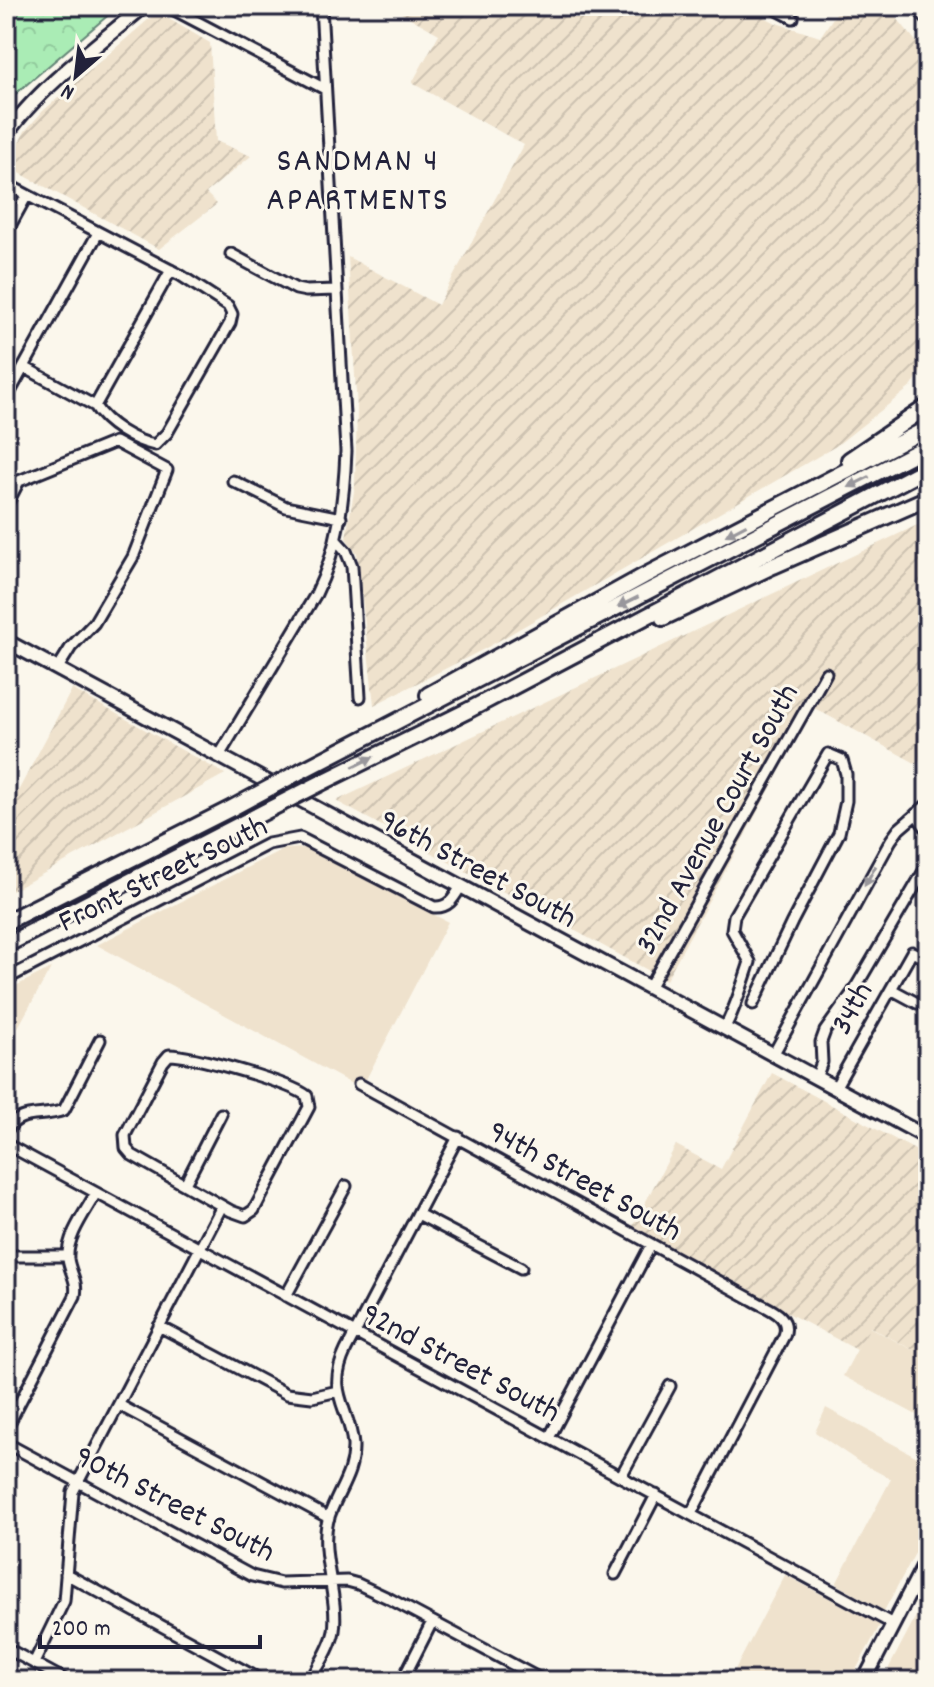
<svg xmlns="http://www.w3.org/2000/svg" width="934" height="1687" viewBox="0 0 934 1687" font-family="Dekko,sans-serif">
<style>
.built{fill:#efe2cd}
.industrial{fill:url(#industrial-furrows)}
.forest{fill:url(#forest-crowns);stroke:#668778;stroke-width:2}
.lines{fill:none;stroke-linecap:round;stroke-linejoin:round}
.minor-casing{stroke:#22223b;stroke-width:15}
.major-casing{stroke:#22223b;stroke-width:18}
.highway-casing{stroke:#22223b;stroke-width:20}
.minor{stroke:#fbf7ec;stroke-width:9}
.major{stroke:#fbf7ec;stroke-width:12}
.highway{stroke:#fbf7ec;stroke-width:14}
.highway-bridge-casing{stroke:#22223b;stroke-width:20;stroke-linecap:butt}
.highway-bridge{stroke:#fbf7ec;stroke-width:14}
.oneway{fill:#99979c}
.labels{text-anchor:middle;stroke-width:6;stroke-linejoin:round;paint-order:stroke}
.street-label{font-size:32px;fill:#22223b;stroke:#fbf7ec}
.neighbourhood-label{font-size:34px;letter-spacing:2px;fill:#22223b;stroke:#fbf7ec}
</style>
<defs>
<pattern id="industrial-furrows" width="10" height="10" patternUnits="userSpaceOnUse" patternTransform="scale(2)"><rect width="10" height="10" fill="#efe2cd"/><path d="M-1 1l2-2M0 10L10 0M9 11l2-2" fill="none" stroke="#cdc2b1"/></pattern>
<pattern id="forest-crowns" width="20" height="18" patternUnits="userSpaceOnUse" patternTransform="scale(2)"><rect width="20" height="18" fill="#aaecb5"/><path d="M2 6a3 3 0 1 1 6 0M12 15a3 3 0 1 1 6 0" fill="none" stroke="#92ca9d"/></pattern>
</defs>
<rect width="100%" height="100%" fill="#fbf7ec"/>
<filter id="ink" filterUnits="userSpaceOnUse"><feTurbulence type="fractalNoise" baseFrequency=".0125" numOctaves="2"/><feDisplacementMap in="SourceGraphic" scale="16" xChannelSelector="R" yChannelSelector="G"/><feConvolveMatrix kernelMatrix="1 2 1 2 8 2 1 2 1" color-interpolation-filters="sRGB"/></filter>
<g filter="url(#ink)">
<path class="built" d="M306 848 448 922 361 1089 97 945 283 849Z
M51 968 6 1049V991Z
M869 1327 928 1358V1421L843 1376Z
M826 1408 919 1458 928 1443V1529L884 1611 836 1584 891 1479 859 1462 815 1432Z
M785 1575 880 1625 850 1681H729Z
M928 1593V1681H882Z"/>
<path class="industrial" d="M389 6H744L776 23 820 37 841 6H887L928 56V359L912 386 836 446 486 648 374 705 357 553 346 538 355 486 357 410 348 257 438 305 524 145 412 83 439 34Z
M157 12 210 43 216 141 251 156 206 193 217 204 159 249 7 166 25 131 43 111Z
M928 520V743L917 764 814 708 666 980 336 801Z
M72 689 225 774 8 893 6 814Z
M772 1073 928 1157V1358L870 1327 857 1350 631 1229 676 1145 721 1169Z"/>
<path class="forest" d="M6 6H119L6 102Z"/>
<g class="lines">
<defs>
<path id="minor" d="M167 6 325 89
M770 6 793 18
M6 184 180 275 228 306 232 314 230 323 167 433 155 445C134 441 106 424 95 406L24 367
M6 233 27 195
M231 254 296 289 306 291 336 290
M6 399 98 233
M95 406 171 270
M233 481 286 507 341 518
M6 506 19 481 115 442 167 470 133 557 94 623 71 647 58 668
M336 540 346 551 352 566 360 697
M219 756 316 594C338 549 344 501 346 451L321 6
M916 814 928 831
M6 979 268 844 300 838 434 907C449 908 454 898 461 886
M649 988 826 673
M891 989 917 1003
M724 1029C736 1008 742 985 750 962L732 930 734 916 828 754 842 760 846 774V801L839 833 792 922 753 1004
M169 1055C192 1055 289 1082 307 1096L309 1107 254 1210 245 1216 231 1211 132 1155 126 1148 125 1135 163 1062Z
M773 1055 891 840 899 829 928 804
M816 1078 822 1062 821 1042 825 1031 853 992 928 864
M359 1084 753 1300C768 1309 792 1315 784 1336L691 1514
M835 1088 912 952 928 960
M6 1131C21 1108 40 1119 64 1110L100 1040
M6 1144 893 1624
M185 1184 221 1114
M418 1214 521 1268
M6 1256H68
M286 1296 346 1186
M159 1326 287 1394 312 1397 338 1391
M119 1405 329 1518
M6 1429 75 1296C78 1281 70 1273 68 1259 66 1237 86 1211 96 1193
M549 1438 651 1245
M6 1443 252 1576 281 1583 347 1581 358 1584 390 1599 544 1681
M621 1476 670 1386
M66 1574 263 1681
M615 1574 656 1495
M6 1648 67 1681
M34 1663 64 1601 73 1492 222 1206
M310 1681C318 1666 331 1648 334 1631 339 1596 319 1553 328 1520 336 1493 354 1475 353 1445 350 1407 325 1393 346 1350L458 1137
M402 1681 432 1622"/>
<path id="major" d="M6 135C38 88 100 43 144 6
M6 641 928 1138
M864 1681 928 1557"/>
<path id="highway" d="M919 6 928 17
M849 460 928 406
M663 618 773 566 928 498
M428 695 644 576 928 428
M301 771 928 446
M321 783 467 711 928 468
M6 922 232 808
M6 945 270 809"/>
</defs>
<use href="#minor" class="minor-casing"/>
<use href="#major" class="major-casing"/>
<use href="#highway" class="highway-casing"/>
<use href="#minor" class="minor"/>
<use href="#major" class="major"/>
<use href="#highway" class="highway"/>
<defs>
<path id="highway-bridge" d="M232 808 301 771
M270 809 321 783"/>
</defs>
<use href="#highway-bridge" class="highway-bridge-casing"/>
<use href="#highway-bridge" class="highway-bridge"/>
</g>
<defs><path id="oneway-solid" d="M-6-.8H1V-3.2L6.5 0L1 3.2V.8H-6Z" transform="scale(2)"/></defs>
<g class="oneway">
<use href="#oneway-solid" transform="translate(859 482) rotate(153)"/>
<use href="#oneway-solid" transform="translate(736 530) rotate(152)"/>
<use href="#oneway-solid" transform="translate(628 602) rotate(153)"/>
<use href="#oneway-solid" transform="translate(363 762) rotate(-26)"/>
<use href="#oneway-solid" transform="translate(870 876) rotate(119)"/>
</g>
</g>
<g class="labels">
<g class="street-label">
<text transform="translate(715 818) rotate(-61)" y="11">32nd Avenue Court South</text>
<text transform="translate(479 867) rotate(28)" y="11">96th Street South</text>
<text transform="translate(162 872) rotate(-26)" y="11">Front Street South</text>
<text transform="translate(850 1007) rotate(-61)" y="11">34th</text>
<text transform="translate(586 1179) rotate(29)" y="11">94th Street South</text>
<text transform="translate(462 1361) rotate(28)" y="11">92nd Street South</text>
<text transform="translate(176 1502) rotate(27)" y="11">90th Street South</text>
</g>
<g class="neighbourhood-label">
<text x="358" y="170">SANDMAN 4<tspan x="358" dy="39">APARTMENTS</tspan></text>
</g>
</g>
<rect width="934" height="1687" fill="none" stroke="#fbf7ec" stroke-width="32"/>
<rect x="16" y="16" width="902" height="1655" fill="none" stroke="#22223b" stroke-width="3" filter="url(#ink)"/>
<g transform="translate(76 76) rotate(208)" stroke="#fbf7ec" stroke-width="6" paint-order="stroke">
<path d="M0-6L14 30L0 20L-14 30Z" fill="#22223b"/>
<text y="-12" font-size="22" font-weight="bold" text-anchor="middle" fill="#22223b">N</text>
</g>
<path d="M40 1635v12h220v-12" fill="none" stroke="#22223b" stroke-width="4"/>
<text x="52" y="1635" font-size="24" fill="#22223b" stroke="#fbf7ec" stroke-width="6" paint-order="stroke">200 m</text>
</svg>
